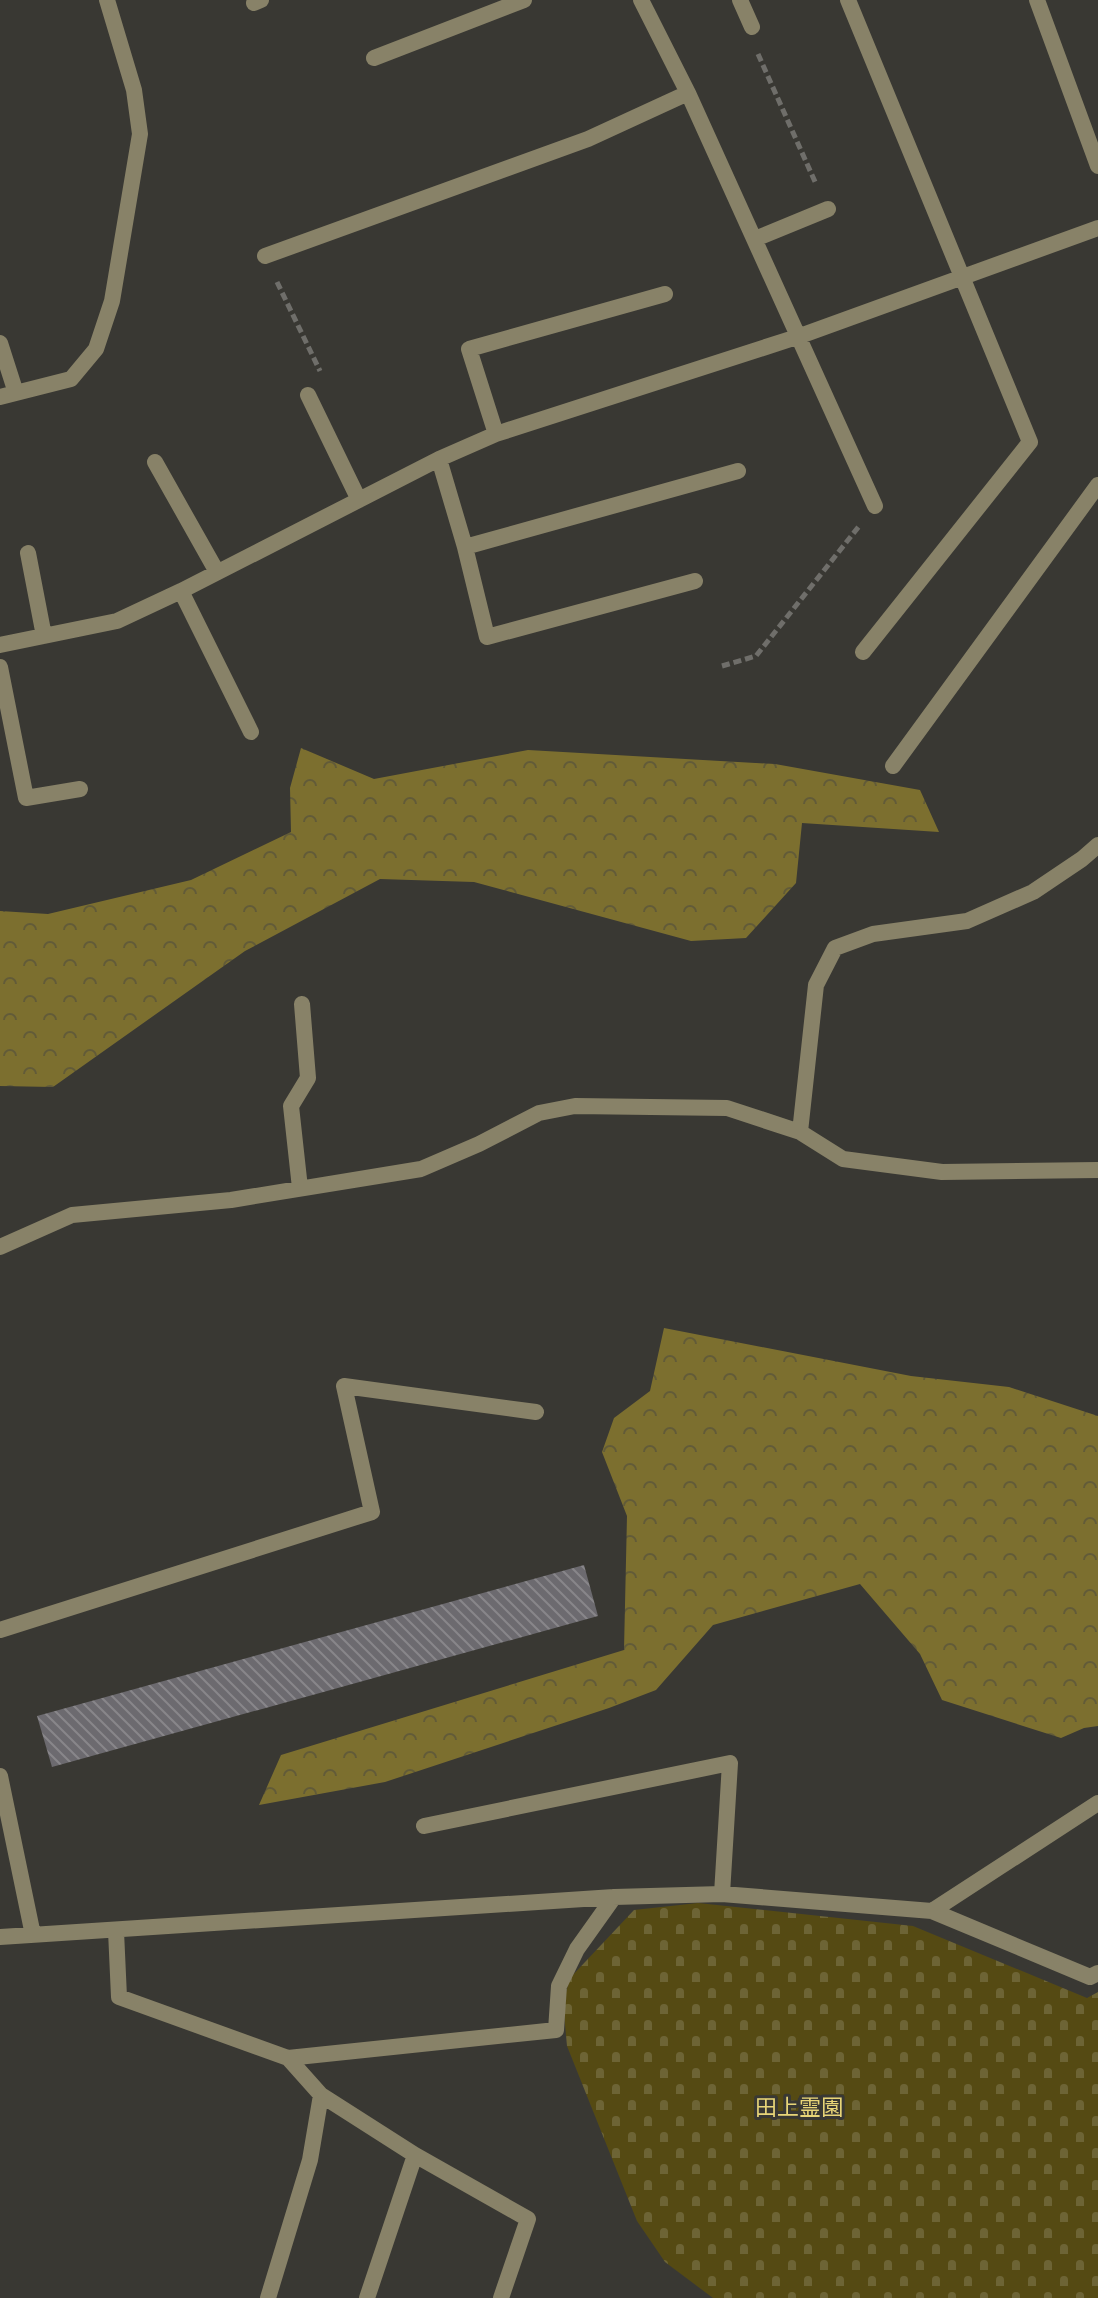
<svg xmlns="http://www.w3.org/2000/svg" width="1098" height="2298" viewBox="0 0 1098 2298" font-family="Cabin,'Noto Sans JP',sans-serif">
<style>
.forest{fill:url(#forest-crowns)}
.cemetery{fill:url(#cemetery-stones)}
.building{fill:url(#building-back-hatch)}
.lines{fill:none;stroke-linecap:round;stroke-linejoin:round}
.path{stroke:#6f6e6a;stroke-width:5;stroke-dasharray:8 4;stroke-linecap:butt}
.service{stroke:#888268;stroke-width:16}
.minor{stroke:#888268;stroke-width:16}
.labels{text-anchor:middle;stroke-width:6;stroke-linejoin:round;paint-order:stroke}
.park-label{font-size:22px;fill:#e8d578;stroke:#393833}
</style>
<defs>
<pattern id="forest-crowns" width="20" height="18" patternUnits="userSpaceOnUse" patternTransform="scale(2)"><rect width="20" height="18" fill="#7c6f2f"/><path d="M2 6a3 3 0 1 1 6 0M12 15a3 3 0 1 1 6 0" fill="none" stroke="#625b38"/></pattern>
<pattern id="cemetery-stones" width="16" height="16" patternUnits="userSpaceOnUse" patternTransform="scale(2)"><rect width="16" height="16" fill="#554a13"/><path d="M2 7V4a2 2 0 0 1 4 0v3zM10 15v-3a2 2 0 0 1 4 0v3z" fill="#6d6435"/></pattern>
<pattern id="building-back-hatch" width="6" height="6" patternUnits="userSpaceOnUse" patternTransform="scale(2)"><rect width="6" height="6" fill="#6c6a6f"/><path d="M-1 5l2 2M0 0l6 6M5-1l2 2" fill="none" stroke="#88868a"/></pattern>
</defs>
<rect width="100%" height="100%" fill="#393833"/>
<path class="forest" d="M301 748 374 779 528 750 775 764 920 790 939 832 802 823 796 883 746 938 691 941 474 882 380 879 245 951 53 1087 0 1086V911L48 914 191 880 291 832 290 788Z
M664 1328 911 1376 1009 1387 1098 1416V1726L1084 1728 1061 1738 942 1700 920 1654 860 1584 713 1625 656 1690 609 1708 385 1782 259 1805 281 1755 624 1650 627 1516 602 1452 614 1418 650 1391Z"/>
<path class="cemetery" d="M698 1903 913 1926 1087 1998 1098 1992V2298H713L665 2262 637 2221 567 2046 563 2003 570 1978 634 1910Z"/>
<path class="building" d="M584 1565 598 1616 52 1767 37 1716Z"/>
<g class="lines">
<path class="path" d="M758 54 816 184
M277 282 320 371
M722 666 756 656 860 525"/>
<path class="service" d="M0 343 16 393
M0 397 71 379 96 349 112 301 140 134 134 90 107 0"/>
<path class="minor" d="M641 0 688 93 875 506
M740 0 752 27
M848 0 1030 442 863 652
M1037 0 1098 166
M254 3 261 0
M374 58 524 0
M755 239 828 209
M265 256 588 139 688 93
M308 395 359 500
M496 434 469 349 665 294
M439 459 465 547 738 471
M155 462 217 572
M465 547 487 637 695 581
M28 553 44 636
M181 591 251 732
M0 645 117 621 181 591 439 459 496 434 800 336 1098 228
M0 667 26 798 80 789
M893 766 1098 485
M800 1132 816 985 835 948 873 934 967 921 1033 892 1082 859 1098 845
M300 1188 291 1106 308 1078 302 1004
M0 1247 72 1215 231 1200 421 1169 479 1144 539 1113 575 1106 727 1108 800 1132 843 1159 942 1172 1098 1170
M0 1630 372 1512 344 1386 536 1412
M0 1776 33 1935
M424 1826 730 1763 722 1894
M932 1911 1090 1977 1098 1973
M116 1931 119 1997 288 2058 321 2095 415 2155 528 2219 501 2298
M0 1937 614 1897 722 1894 932 1911 1098 1803
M288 2058 556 2030 559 1986 577 1949 614 1897
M268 2298 310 2160 321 2095
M367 2298 415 2155"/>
</g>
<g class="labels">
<g class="park-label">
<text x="799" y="2115">田上霊園</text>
</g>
</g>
</svg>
